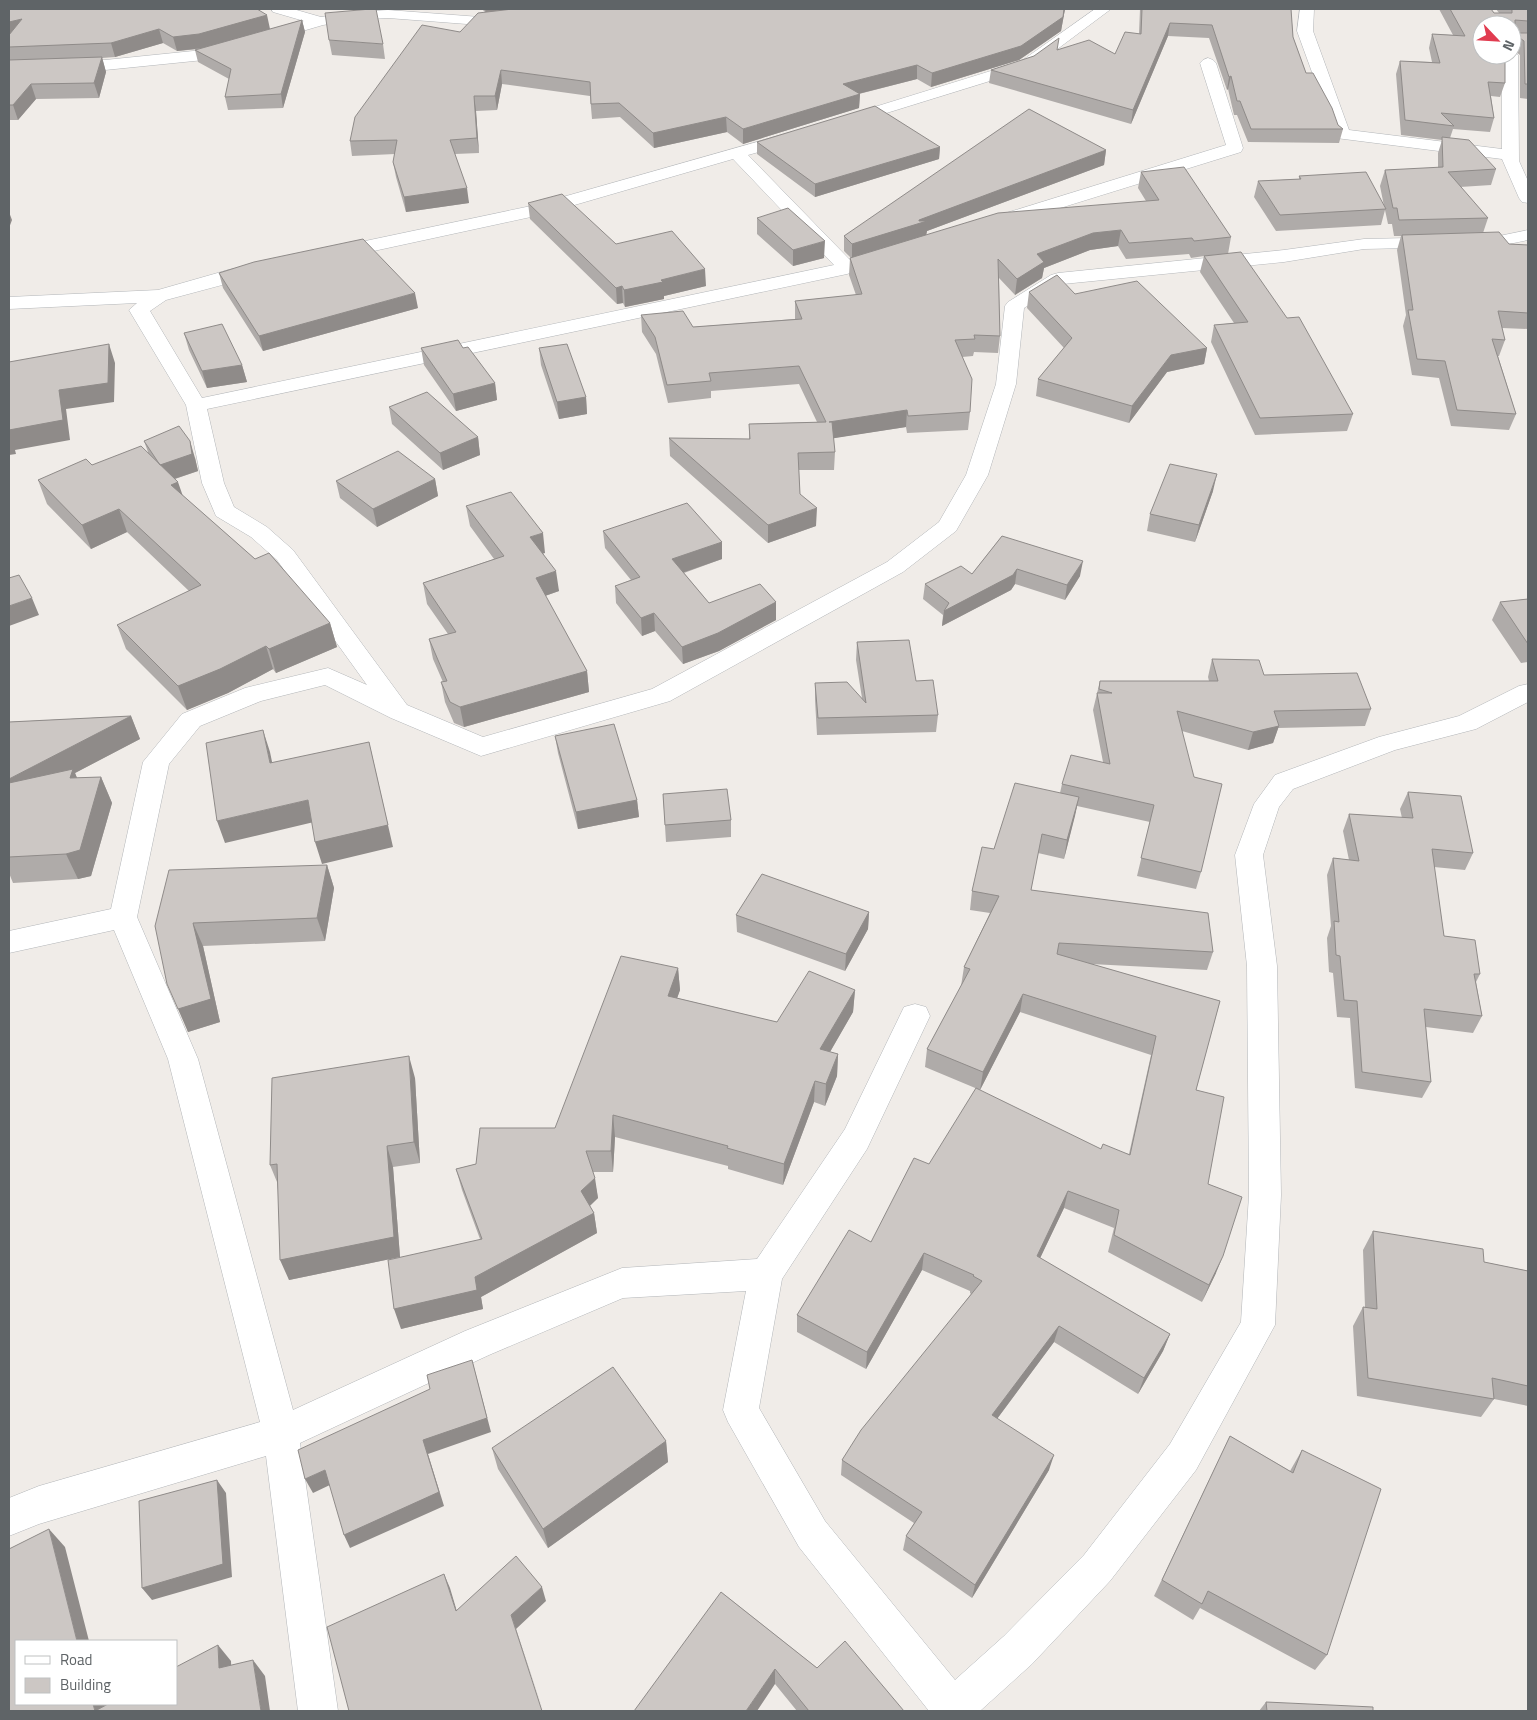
<svg xmlns="http://www.w3.org/2000/svg" width="1537" height="1720" viewBox="0 0 1537 1720" font-family="'Titillium Web',sans-serif">
<style>
.lines{fill:none;stroke-linecap:round;stroke-linejoin:round}
.street-casing{stroke:#b3b6b9;stroke-width:1}
.street{fill:#fff;fill-rule:evenodd}
.wall{fill:#afaba9}
.shaded-wall{fill:#8f8b89}
.building{fill:#ccc7c4;stroke:#8f8b89}
</style>
<rect width="100%" height="100%" fill="#f0ece8"/>
<g class="lines">
<defs>
<path id="street" d="M271 9H293L321 17 354 12 388 10 480 17 540 9H579L577 12 572 13 480 25 388 18 354 20 323 25 204 60 105 70 9 73V63L105 60 203 50 304 21 273 12Z
M1095 9H1111L1032 68 851 124H839L837 121 839 118 1020 62Z
M1300 9H1314L1313 31 1349 130 1502 149V55H1512V51L1515 52 1518 55 1519 161 1528 181V203L1522 202 1519 198 1502 159 1336 138 1297 31Z
M1208 58 1213 60 1216 63 1243 148 1241 152 1002 226 996 227 990 226 987 222 990 218 1226 145 1200 63 1203 60Z
M792 132 798 133 800 137 798 141 748 155 851 261 885 250 892 252 894 256 892 260 847 274 207 409 224 483 234 507 267 527 293 550 407 705 483 737 652 689 887 562 939 522 966 475 996 384 1005 306 1008 302 1051 275 1058 273 1284 250 1364 239 1499 236 1528 230V240L1499 246 1364 249 1284 262 1063 284 1024 308 1016 384 988 475 956 531 903 572 670 701 481 756 391 718 325 685 261 701 200 726 169 764 137 917 198 1059 293 1410 465 1331 622 1268 757 1259 845 1129 904 1007 915 1004 926 1007 930 1016 867 1149 782 1279 759 1408 825 1521 955 1680 1004 1636 1084 1555 1170 1444 1241 1322 1249 1195 1247 966 1235 855 1254 804 1275 775 1379 737 1459 716 1519 686 1528 684V702L1476 729 1395 750 1293 789 1279 807 1263 855 1277 966 1281 1195 1275 1325 1196 1470 1110 1581 1032 1664 980 1711H929L799 1547 728 1422 723 1410 746 1291 623 1298 489 1355 300 1443 338 1711H298L266 1456 39 1524 9 1536V1498L39 1486 260 1422 168 1059 114 930 9 953V931L111 909 143 762 182 714 245 688 328 668 367 685 277 560 251 537 216 516 202 483 186 405 129 310 137 303 9 309V297L158 290 228 270 256 264 263 266 265 270 263 274 166 300 150 311 202 398 834 265 733 159 540 215 332 260 325 258 323 254 325 250 332 248 531 206Z"/>
</defs>
<use href="#street" class="street-casing"/>
<use href="#street" class="street"/>
</g>
<path class="wall" d="M9 9 270 29 302 20 305 32 283 108 228 110 225 97 229 79 198 62 195 50 199 49 177 51 163 43 115 57 102 58 106 72 99 98 36 99 18 120H9Z
M482 9H1065L1061 31 1019 60 931 87 917 79 859 94H860L859 108 743 144 727 132 654 148 620 117 592 119 590 96 502 84 497 110 476 111 479 153 455 154 469 203 406 212 396 177 393 162 395 154 352 156 350 141 460 32 485 12Z
M1140 9H1296H1291L1293 37 1306 73 1338 125 1343 129 1339 143 1248 142 1237 115H1234L1228 89 1227 90 1209 38 1168 36 1131 124 989 83 991 70 1058 50 1115 54 1139 34Z
M1439 9H1491L1494 13H1499L1496 9H1528V99L1520 98V55L1482 25 1505 83 1500 97 1491 96 1494 118 1490 132 1453 129 1450 138 1496 169 1491 185 1460 187 1488 218 1483 233 1509 244 1528 245V329L1502 328 1505 340 1499 356H1498L1516 414 1509 430 1451 426 1439 378 1412 375 1403 326 1406 315 1397 250 1401 236H1394L1392 224H1388L1385 210 1381 225 1276 231 1254 197 1258 181 1299 179V176L1384 206 1380 186 1385 170 1438 168V153L1442 140 1401 135 1396 74 1400 61 1432 62 1429 48 1432 34 1453 35Z
M329 40 383 44 385 59 332 55Z
M757 142 940 147 939 159 815 197 757 154Z
M1106 150 1104 165 927 231 926 235 1146 201 1138 188 1141 172 1231 237 1228 254 1353 414 1347 431 1255 435 1211 342 1214 325 1234 323 1200 272 1204 256 1191 258 1189 254 1126 259 1118 246 1090 250 1044 268 1042 278 1015 295 999 278 1000 336 998 353 974 352 973 356 962 357 970 412 968 430 907 433 906 427 833 438 835 452 834 470H799L800 494 816 526 768 543 670 456 669 438 749 439V424L817 422 799 384 711 391V398L668 403 656 354 642 332 641 315 693 327 795 319V301L856 295 849 275 850 258H851L844 251V236Z
M528 203 616 244 706 286 664 296V299L625 307 623 303 617 304 530 219Z
M757 218 824 258 793 266 757 234Z
M219 273 418 308 263 351 223 288Z
M1029 292 1075 294 1207 348 1204 364 1167 372 1129 423 1036 396 1038 379 1064 348 1027 308Z
M184 333 242 365 247 382 207 388 189 350Z
M421 348H463L495 383 497 400 456 411 424 365Z
M539 348 586 397 587 414 559 419 541 365Z
M389 407 478 437 480 455 443 470 392 424Z
M144 441 195 458 198 471 175 479 182 495 255 559 330 623 337 647 276 673 273 669 228 693 187 710 126 649 117 625 189 591 127 532 91 549 47 504 38 480 92 465 148 452Z
M435 479 438 496 377 527 340 498 336 481Z
M1213 491 1195 542 1147 531 1150 514Z
M466 506 545 553H543L559 591 545 596 587 671 589 692 464 727 454 723 445 702 441 682H443L433 659 429 639 448 634 427 604 423 583 494 559 470 526Z
M603 531 722 542V559L684 573 709 603 776 602V620L719 651 683 664 655 631 642 636 616 603 615 586 631 580 605 548Z
M1002 536 1080 576 1065 600 1015 584 1011 590 942 626 943 615 923 599 925 584 972 574Z
M1528 599V662L1521 663 1492 620 1500 602Z
M857 642 916 681 938 715 936 732 817 735 815 700V683L862 698 856 660Z
M1212 659 1264 675 1371 709 1365 726 1278 728 1273 743 1248 750 1182 731 1201 872 1196 889 1137 876 1150 822 1077 806 1064 859 1038 853 1031 890 1213 952 1207 970 1091 964 1220 1001 1196 1090 1208 1184 1216 1273 1202 1302 1108 1252 1114 1228 1064 1208 1040 1258 1170 1334 1163 1351 1138 1394 1054 1342 997 1419 1049 1470 972 1598 903 1550 906 1536 914 1523 841 1475 842 1460 971 1294 970 1293V1291L922 1270 866 1369 797 1332V1315L871 1242 929 1164 1101 1149 1129 1154 1151 1055 1020 1012 980 1090 925 1067 927 1049 961 986 964 967 990 913 970 910 972 891 994 849 1060 793 1062 784 1103 762 1093 710 1100 681H1209L1208 677Z
M131 716 140 739 75 773 77 778 101 777 112 803 91 876 78 879 13 883 9 873V722Z
M555 736 637 800 639 817 578 829 558 753Z
M1408 792 1473 853 1465 870 1434 867 1444 936 1480 974 1476 982 1482 1016 1473 1033 1426 1027 1431 1082 1422 1098 1355 1088 1350 1018 1337 1017 1333 973 1329 972 1327 938 1331 926 1327 875 1333 858 1349 860 1343 831 1349 814 1402 818 1400 809Z
M663 794 731 820V837L666 842Z
M327 865 334 888 325 941 203 946 220 1022 188 1032 155 926Z
M869 912 868 929 845 971 737 932 736 915Z
M678 968 680 990 677 998 777 1022 855 990 853 1012 830 1052 838 1054 837 1076 825 1106 814 1102 783 1185 728 1169V1166L615 1137 613 1172H593L598 1198 590 1206 594 1213 597 1233 481 1297 483 1309 401 1329 480 1239 462 1190 456 1169 476 1164 555 1128Z
M415 1078 420 1163 393 1167 400 1257 289 1280 277 1182 270 1165Z
M1373 1231 1484 1262 1528 1271V1406L1494 1399 1481 1417 1357 1396 1353 1326 1363 1307H1365L1363 1250Z
M1230 1436 1290 1471 1302 1450 1327 1655 1315 1670 1200 1608 1193 1620 1154 1596Z
M666 1441 668 1462 548 1548 498 1469 492 1448Z
M721 1592 817 1668 904 1711H797L775 1684Z
M1266 1702 1373 1711H1259Z"/>
<path class="shaded-wall" d="M485 9H528L486 14Z
M1064 9H1065L1061 31 1019 60 931 87 932 73Z
M267 15 270 29 203 48 177 51 173 37Z
M22 19 9 36V22Z
M302 20 305 32 283 108 281 94Z
M1170 23 1168 36 1131 124 1133 110Z
M159 29 163 43 115 57 111 43Z
M1517 36 1513 49 1512 50V40Z
M102 57 106 72 99 98 94 83Z
M917 65V79L842 98 843 84Z
M501 70 502 84 497 110 495 96Z
M1231 76 1228 89 1227 90 1229 77Z
M31 84 36 99 18 120 13 105Z
M860 94 859 108 743 144V129Z
M474 96 476 111 479 153 477 138Z
M726 117 727 132 654 148 653 133Z
M940 147 939 159 815 197V184Z
M1106 150 1104 165 927 231 926 236 852 259V244Z
M467 188 469 203 406 212 404 197Z
M9 212 12 220 9 228Z
M1121 230 1118 246 1090 250 1044 268 1042 278 1015 295 1017 279 1037 254 1093 233Z
M825 241 824 258 793 266V250Z
M705 269 706 286 664 296V299L625 307 624 290 661 280Z
M622 286 623 303 617 304 616 288Z
M415 293 418 308 263 351 259 336Z
M109 344 115 363 114 402 66 409 70 440 15 450 16 454 9 455V430L59 390Z
M1207 348 1204 364 1167 372 1129 423 1132 406 1171 355Z
M242 365 247 382 207 388 202 371Z
M495 383 497 400 456 411 453 394Z
M586 397 587 414 559 419 557 402Z
M907 410 906 427 829 439V422Z
M478 437 480 455 443 470 440 453Z
M190 441 195 458 198 471 165 482 160 465Z
M1217 474 1213 491 1195 542 1199 525Z
M435 479 438 496 377 527 373 509Z
M178 482 186 505 171 485Z
M817 508 816 526 768 543V525Z
M119 509 127 532 91 549 82 525Z
M543 533 545 553 532 557 530 537Z
M722 542V559L673 576 672 559Z
M1083 561 1080 576 1065 600 1067 585Z
M1017 569 1015 584 1011 590 942 626 944 611Z
M556 571 559 591 539 598 536 578Z
M32 598 39 615 9 626V606Z
M776 602V620L719 651 683 664 682 647Z
M654 613 655 631 642 636 641 618Z
M330 623 337 647 276 673 269 649Z
M266 646 273 669 228 693 187 710 178 686Z
M587 671 589 692 464 727 460 707Z
M131 716 140 739 75 773 84 795 9 807V779Z
M1279 726 1273 743 1248 750 1253 732Z
M263 730 270 752 277 786 270 763Z
M369 742 393 847 322 864 315 842Z
M101 777 112 803 91 876 78 879 66 854Z
M1079 797 1075 816 1064 859 1067 840Z
M308 800 314 822 225 843 217 821Z
M637 800 639 817 578 829 576 812Z
M327 865 334 888 325 941 317 918Z
M869 912 868 929 845 971 846 954Z
M193 923 203 946 220 1022 188 1032 178 1009Z
M678 968 680 990 670 1018 668 996Z
M855 990 853 1012 819 1071 820 1049Z
M1023 994 1020 1012 980 1090 983 1072Z
M838 1054 837 1076 825 1106 826 1084Z
M409 1056 415 1078 420 1163 414 1142Z
M815 1081 814 1102 783 1185 784 1164Z
M613 1115 615 1137 613 1172 611 1151Z
M387 1146 393 1167 400 1257 289 1280 280 1260Z
M595 1178 598 1198 584 1211 581 1191Z
M1068 1191 1064 1208 1033 1273 1037 1256Z
M594 1213 597 1233 481 1297 483 1309 401 1329 394 1309 475 1277Z
M924 1253 922 1270 866 1369 867 1352Z
M1223 1256 1216 1273 1202 1302 1209 1285Z
M1059 1326 1054 1342 988 1431 992 1415Z
M1170 1334 1163 1351 1138 1394 1144 1378Z
M472 1360 491 1432 428 1454 444 1506 350 1548 344 1535 423 1440Z
M666 1441 668 1462 548 1548 543 1529Z
M1054 1455 1049 1470 972 1598 975 1585Z
M325 1470 332 1484 313 1493 305 1479Z
M217 1480 226 1493 232 1577 152 1600 142 1588Z
M49 1529 65 1547 89 1641H77Z
M444 1574 450 1588 461 1625 456 1611Z
M542 1587 546 1601 516 1629 543 1711 511 1615Z
M218 1645 231 1661 232 1684 219 1668Z
M253 1660 265 1676 270 1711H261Z
M775 1669V1684L757 1711H746Z
M93 1704H105L107 1711H95Z"/>
<path class="building" d="M9 9H257L267 15 199 34 173 37 159 29 111 43 9 47V35L22 19 9 22Z
M371 9H376L383 44 329 40 325 13Z
M513 9H1064L1063 17 1021 46 932 73 917 65 843 84 860 94 743 129 726 117 653 133 619 103 591 104 590 82 501 70 495 96H474L477 138 450 140 467 188 404 197 393 162 397 140 350 141 355 117 422 25 460 32 478 13Z
M1142 9H1291L1293 37 1306 73H1313L1332 108 1338 125 1343 129H1251L1240 101H1237L1231 76 1229 77 1212 25 1170 23 1133 110 991 70 1034 56 1059 38 1057 50 1089 40 1115 54 1125 32 1141 34Z
M1450 9H1491L1494 13H1512V10L1510 9H1528V21L1515 20V33H1528V84H1525L1524 41 1517 36 1515 39 1512 40V25H1482V55H1505V83L1488 82 1494 118 1441 113 1454 126 1405 120 1400 61 1440 63 1432 34 1465 36Z
M302 20 281 94 225 97 231 69 195 50Z
M102 57 94 83 31 84 13 105H9V60Z
M875 106 940 147 815 184 757 142Z
M1029 109 1106 150 919 220V221H927L852 244 844 236Z
M1442 137 1469 140 1496 169 1448 172 1488 218 1399 220 1397 208H1393L1385 170 1443 167Z
M1184 167 1231 237 1194 241 1192 238 1129 243 1121 230 1093 233 1037 254 1044 262 1017 279 998 259 1000 336 974 335 975 339 955 340 972 379 970 412 908 416 907 410 829 422H832L835 452 798 453 800 494 817 508 768 525 669 438 750 439 749 424 826 422 799 366 709 373 711 381 667 385 655 337 641 315 683 311 693 327 802 319 795 301 862 294 850 258 998 213 1159 200 1141 172Z
M1366 172 1386 209 1280 215 1258 181 1301 179 1299 176Z
M562 194 616 244 672 231 705 269 661 280 663 282 624 290 622 286 616 288 528 203Z
M788 208 825 241 793 250 757 218Z
M1499 232 1509 244 1528 245V313L1498 311 1505 340 1492 339 1516 414 1457 410 1445 361 1417 359 1408 310H1413L1402 235Z
M363 239 415 293 259 336 219 273 254 262Z
M1241 252 1287 318 1299 317 1353 414 1260 418 1214 325 1248 322 1204 256Z
M1057 275 1075 294 1137 281 1207 348 1171 355 1132 406 1038 379 1072 338 1029 292Z
M222 324 242 365 202 371 184 333Z
M458 340 463 348 468 347 495 383 453 394 421 348Z
M109 344 108 383 59 390 63 420 9 430V362Z
M567 344 586 397 557 402 539 348Z
M427 392 478 437 440 453 389 407Z
M179 426 190 441 192 454 160 465 144 441Z
M141 446 178 482 171 485 255 559 269 553 330 623 269 649 266 646 220 669 178 686 117 625 201 585 119 509 82 525 38 480 86 459 92 465Z
M398 451 435 479 373 509 336 481Z
M1170 464 1217 474 1199 525 1150 514Z
M511 492 543 533 530 537 556 571 536 578 587 671 460 707 450 702 441 682 447 681 429 639 456 632 423 583 504 556 466 506Z
M687 503 722 542 672 559 709 603 760 584 776 602 718 633 682 647 654 613 641 618 615 586 640 577 603 531Z
M1002 536 1083 561 1067 585 1017 569 1013 575 944 611 949 603 925 584 961 566 972 574Z
M19 575 32 598 9 606V578Z
M1528 599V644L1500 602Z
M909 640 916 681 933 680 938 715 818 718 815 683 847 682 866 703 857 642Z
M1212 659 1259 660 1264 675 1357 673 1371 709 1274 711 1279 726 1253 732 1177 711 1194 777 1222 784 1201 872 1141 858 1154 805 1062 784 1071 755 1110 764 1097 693H1112L1099 689 1100 681H1218Z
M131 716 9 779V722Z
M614 724 637 800 576 812 555 736Z
M263 730 270 763 369 742 388 825 315 842 308 800 217 821 206 743Z
M73 769 70 778 101 777 80 850 66 854 9 857V783Z
M1015 783 1079 797 1067 840 1042 834 1031 890 1208 913 1213 952 1059 943 1057 954 1220 1001 1196 1090 1224 1097 1208 1184 1242 1197 1223 1256 1209 1285 1114 1235 1119 1210 1068 1191 1037 1256 1170 1334 1144 1378 1059 1326 992 1415 1054 1455 975 1585 906 1536 922 1512 842 1460 861 1430 982 1281 973 1276 974 1275 924 1253 867 1352 797 1315 849 1230 871 1242 914 1158 929 1164 976 1088 1101 1149 1103 1144 1130 1155 1156 1036 1023 994 983 1072 927 1049 970 969 964 967 999 896 972 891 982 847 994 849Z
M727 789 731 820 665 825 663 794Z
M1408 792 1461 796 1473 853 1432 849 1444 936 1475 940 1480 974H1474L1482 1016 1424 1009 1431 1082 1362 1072 1357 1001 1344 1000 1340 956 1336 955 1334 921 1339 922 1333 858 1359 861 1349 814 1413 818Z
M327 865 317 918 193 923 211 999 178 1009 167 984 155 926 169 870Z
M762 874 869 912 846 954 736 915Z
M621 956 678 968 668 996 777 1022 809 971 855 990 820 1049 838 1054 826 1084 815 1081 784 1164 727 1148 728 1146 613 1115 611 1151H586L595 1178 581 1191 594 1213 475 1277 477 1290 394 1309 388 1260 482 1239 456 1169 476 1164 480 1128H555Z
M409 1056 414 1142 387 1146 394 1237 280 1260 277 1164 270 1165 272 1078Z
M1373 1231 1483 1249 1484 1262 1528 1271V1386L1492 1378 1494 1399 1368 1378 1363 1307 1377 1309Z
M472 1360 487 1418 423 1440 439 1492 344 1535 325 1470 305 1479 298 1450 430 1389 427 1375Z
M613 1367 666 1441 543 1529 492 1448Z
M1230 1436 1293 1473 1302 1450 1381 1489 1327 1655 1208 1591 1202 1604 1162 1580Z
M217 1480 223 1564 142 1588 139 1501Z
M49 1529 77 1641H16V1704H93L95 1711 108 1704H176V1667L218 1645 219 1668 253 1660 261 1711H9V1549Z
M516 1556 542 1587 511 1615 542 1711H349L327 1627 444 1574 456 1611Z
M721 1592 817 1668 845 1641 904 1711H809L775 1669 746 1711H634Z
M1266 1702 1373 1707V1711H1267Z"/>
<rect width="1537" height="1720" fill="none" stroke="#5f6467" stroke-width="20"/>
<rect x="15" y="1640" width="162" height="65" fill="#ffffff" stroke="#bfc1c2"/>
<rect x="25" y="1656" width="25" height="8" fill="#ffffff" stroke="#bfc1c2"/>
<text x="60" y="1665" font-size="15" fill="#5f6467">Road</text>
<rect x="25" y="1678" width="25" height="15" fill="#ccc7c4" stroke="#bfc1c2"/>
<text x="60" y="1690" font-size="15" fill="#5f6467">Building</text>
<g transform="translate(1497 40) rotate(115)"><circle r="24" fill="#ffffff" stroke="#bfc1c2"/>
<path d="M0-4L9 19L0 12L-9 19Z" fill="#e13c50"/>
<text y="-8" font-size="14" font-weight="bold" text-anchor="middle" fill="#5f6467">N</text>
</g>
</svg>
